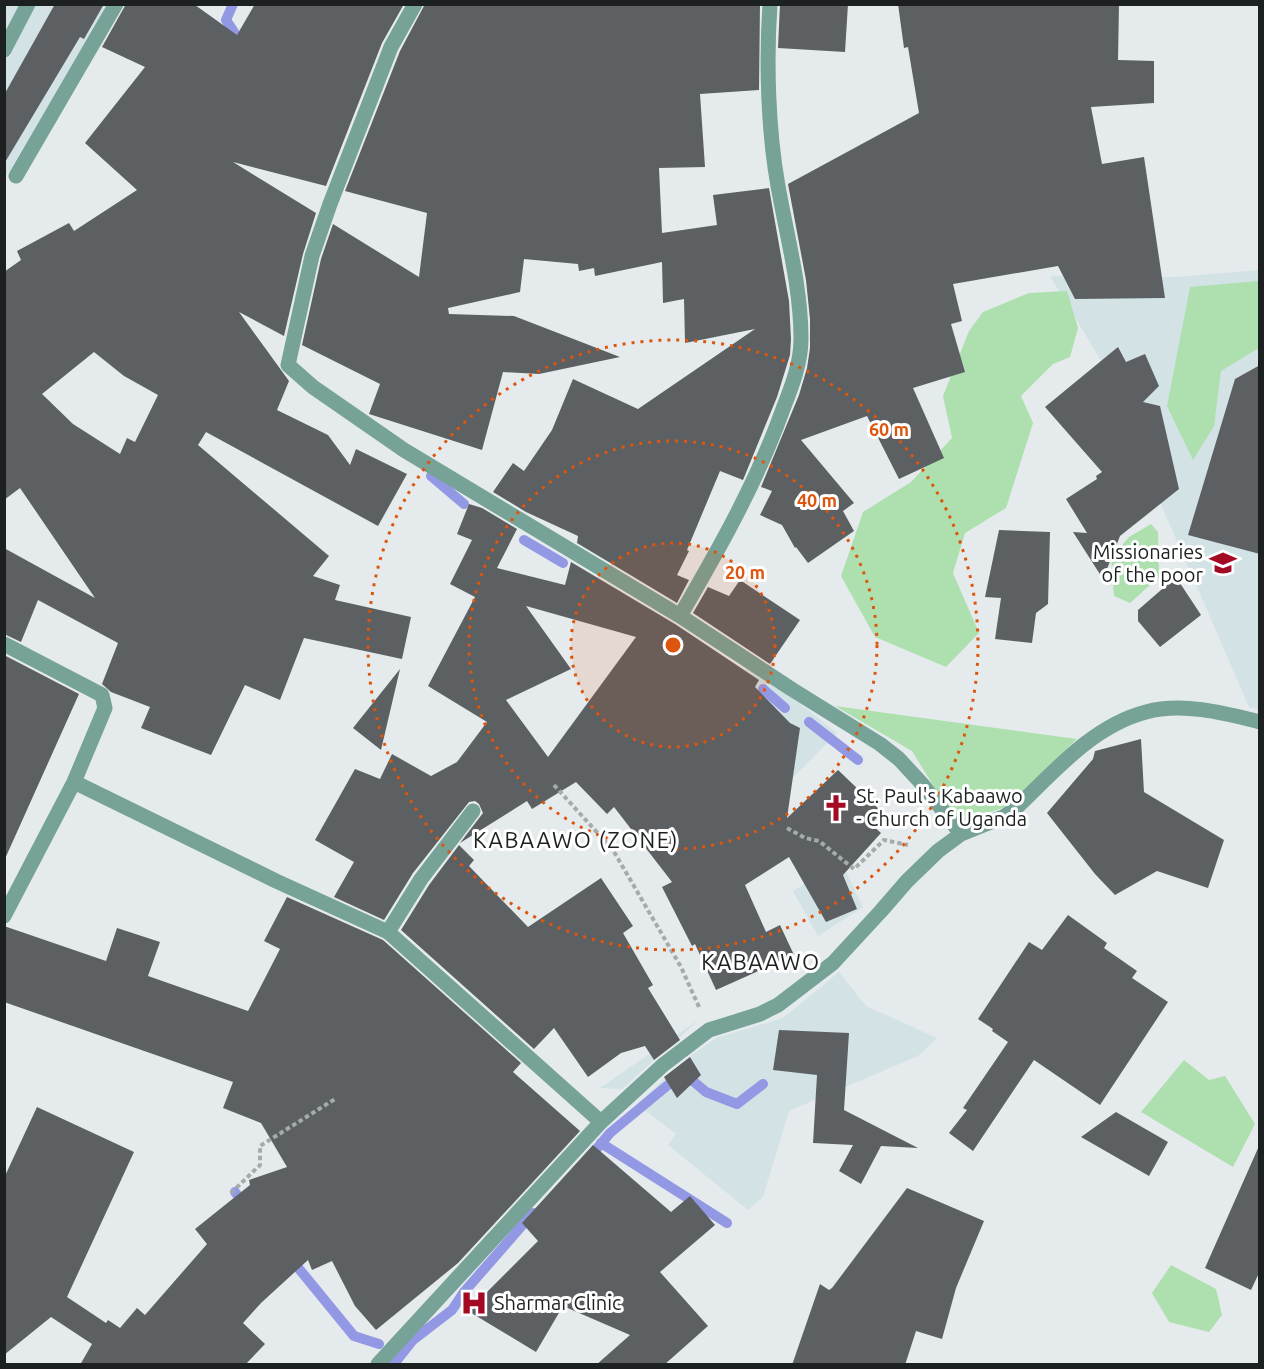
<svg xmlns="http://www.w3.org/2000/svg" width="1264" height="1369" viewBox="0 0 1264 1369" font-family="Ubuntu,sans-serif">
<style>
.built{fill:#d2e2e5}
.green{fill:#ade0ae}
.lines{fill:none;stroke-linecap:round;stroke-linejoin:round}
.stream{stroke:#9398e4;stroke-width:10}
.building{fill:#5c6063;fill-rule:evenodd}
.path{stroke:#a5aaab;stroke-width:4;stroke-dasharray:4.5 3;stroke-linecap:butt}
.lane{stroke:#76a298;stroke-width:15}
.street{stroke:#76a298;stroke-width:15}
.ring{fill:none;stroke:#de560d;stroke-width:3;stroke-dasharray:3 6}
.labels{text-anchor:middle;stroke-width:6;stroke-linejoin:round;paint-order:stroke}
.poi-label{font-size:20px;fill:#1d2020;stroke:#fff;text-anchor:start}
.quarter-label{font-size:22px;letter-spacing:1.5px;fill:#1d2020;stroke:#fff}
.centre{fill:#de560d;stroke:#fff;stroke-width:3}
.ring-label{font-size:18px;text-anchor:middle;font-weight:bold;fill:#de560d;stroke:#fff;stroke-width:6;stroke-linejoin:round;paint-order:stroke}
</style>
<rect width="100%" height="100%" fill="#e5ebec"/>
<path class="built" d="M5 5H108L5 178Z
M1259 270V710L1249 707 1124 419 1132 412 1050 276 1176 277Z
M750 664 837 733 748 823 658 791Z
M841 861 863 907 818 936 793 891Z
M839 972 866 1006 937 1038 918 1056 789 1111 763 1197 748 1210 668 1145 676 1134 637 1104 684 1061 716 1038 783 1018Z
M700 1019 622 1089 600 1088Z"/>
<path class="green" d="M1259 281V348L1221 371 1214 426 1193 460 1167 406 1190 287Z
M1067 291 1078 328 1070 357 1053 364 1021 396 1033 423 1006 508 965 533 953 573 979 633 946 667 875 637 841 576 863 512 911 482 952 438 943 396 969 331 983 312 1029 293Z
M1151 524 1158 532 1159 577 1130 603 1114 596 1111 558 1129 537Z
M835 706 1077 739 1008 806 957 824 912 751Z
M1184 1060 1209 1080 1225 1076 1255 1124 1233 1167 1141 1112Z
M1171 1265 1216 1289 1222 1315 1209 1332 1169 1322 1152 1293Z"/>
<g class="lines">
<path class="stream" d="M233 4 226 20 234 32
M431 476 464 504
M524 540 563 563
M763 689 785 708
M809 722 858 760
M601 1143 727 1223
M589 1158 610 1133 674 1080 693 1081 706 1092 737 1104 763 1084
M235 1192 246 1206
M291 1259 354 1336 379 1344
M394 1364 413 1340 452 1310 464 1292 533 1213"/>
</g>
<path class="building" d="M55 4H104L84 39 80 37 4 164V95Z
M126 4 195 5 237 35 255 4H404L382 43 326 186 233 162 316 213 303 254 284 336 239 312 289 381 277 410 328 435 350 465 356 449 407 474 378 526 206 432 198 445 329 556 313 576 340 585 335 600 411 617 402 659 304 638 280 700 245 685 211 755 141 728 150 707 111 692 102 684 118 643 38 600 21 642 4 634V548L95 598 20 488 4 500V272L21 260 17 251 69 223 74 231 137 190 85 143 145 67 102 47ZM94 352 124 376 158 395 135 442 127 438 120 454 73 424 42 394Z
M425 4H760L759 90 700 94 705 167 659 168 662 233 717 225 713 195 769 188 789 301 791 339 790 355 777 397 743 480 720 471 687 550 689 551 677 575 689 580 677 603 577 543 578 536 526 512 493 492 513 463 524 471 552 430 573 379 638 409 755 329 685 343 684 299 663 303 662 262 595 276 594 268 579 271 578 264 524 259 520 292 448 308 449 314 514 316 620 357 539 374 503 372 482 450 369 414 380 384 302 345 321 259 333 224 419 277 427 213 345 191 400 51Z
M780 4H848L845 52 778 48Z
M898 4H1119L1118 60 1154 61V103L1091 107 1102 164 1144 157 1165 298 1075 299 1058 266 953 284 962 321 951 324 965 372 913 388 944 458 899 479 867 416 801 440 854 503 843 511 854 531 808 563 796 547 795 548 782 525 760 515 772 491 761 487 799 395 807 368 810 348V319L806 280 788 184 919 113 908 47 904 48Z
M1118 347 1126 362 1145 354 1159 386 1143 402 1160 406 1179 489 1120 536 1103 579 1073 532 1087 533 1066 499 1097 479 1096 476 1102 472 1045 407Z
M1260 365V554L1188 535 1235 379Z
M469 504 482 508 517 529 497 568 565 585 571 562 675 624 759 680 755 687 790 723 800 728 787 818 838 770 882 812 871 824 881 833 843 875 857 909 826 922 789 857 745 885 766 932 780 925 794 955 716 990 695 944 692 946 662 887 672 882 614 807 607 814 576 782 532 809 527 801 460 843 483 813 479 804 475 801 469 802 413 873 384 920 334 897 354 862 315 840 355 769 380 779 392 754 431 776 457 762 487 722 428 686 475 597 450 584 472 540 457 534ZM526 606 636 637 548 757 506 700 571 669Z
M999 530 1050 532 1048 604 1036 613 1032 643 995 639 1001 598 985 597Z
M1176 577 1201 615 1160 647 1138 621V610Z
M740 580 800 620 770 664 693 613 708 587 729 596Z
M4 655 79 694 4 861Z
M400 669 381 750 353 728Z
M1141 739 1144 792 1224 840 1208 888 1157 871 1115 895 1095 874 1047 813 1093 759 1095 751Z
M459 845 474 860 469 866 528 927 601 878 633 926 623 933 653 985 648 988 680 1040 654 1060 645 1046 621 1053 588 1077 554 1028 534 1049 401 930 429 885Z
M287 897 383 940 521 1063 513 1072 580 1131 458 1263 376 1330 355 1306 332 1261 312 1270 308 1260 261 1303 243 1323 265 1344 245 1365H80L92 1344 51 1317 4 1355V1178L37 1107 134 1152 67 1297 106 1323 108 1320 120 1328 137 1308 145 1315 207 1244 195 1229 250 1185 249 1180 287 1167 261 1123 223 1108 233 1082 4 1002V926L106 961 117 928 160 942 148 976 248 1011 280 949 264 941Z
M1068 915 1107 943 1104 948 1137 971 1132 978 1168 1002 1100 1105 1034 1060 973 1151 949 1133 967 1110 963 1108 1008 1042 992 1031 993 1029 978 1019 1029 942 1042 950Z
M779 1030 849 1033 844 1110 918 1148 881 1146 861 1184 839 1171 853 1145 813 1143 817 1075 773 1070Z
M690 1057 701 1075 677 1098 664 1077Z
M1116 1112 1168 1142 1149 1176 1081 1137Z
M593 1145 671 1212 690 1196 715 1225 660 1272 708 1326 664 1365H596L630 1335 563 1306 536 1352 468 1311 538 1241 522 1223Z
M1259 1146 1260 1271 1251 1290 1205 1268Z
M907 1188 984 1221 956 1288 942 1339 916 1331 905 1365H792L820 1284 829 1290 832 1288Z"/>
<g class="lines">
<path class="path" d="M554 785 613 850 681 967 699 1007
M787 828 805 838 819 841 854 869 884 840 908 845
M231 1193 260 1165V1146L335 1099"/>
<path class="lane" d="M4 50 28 4
M4 644 102 695 105 708 74 782 4 916
M74 782 276 881 388 932"/>
<path class="street" d="M415 4 391 47 330 204 312 256 288 365 313 387 404 450 680 616
M770 4C766 62 768 130 778 186 787 237 801 287 801 339 801 363 792 386 783 409 757 482 719 549 680 616L793 690 880 744 899 759 923 785 961 834
M16 176 116 4
M473 811 421 879 388 932 601 1122
M378 1364 601 1122 663 1065 709 1030 760 1014 778 1005 833 963 881 911 907 881 938 851 961 834 1003 817 1014 810C1053 773 1092 726 1146 712 1182 702 1224 713 1260 722"/>
</g>
<circle cx="673" cy="645" r="102" fill="#de560d" fill-opacity=".12"/>
<g class="ring">
<circle cx="673" cy="645" r="102"/>
<circle cx="673" cy="645" r="204"/>
<circle cx="673" cy="645" r="305"/>
</g>
<defs>
<symbol id="school-bare" viewBox="-9 -9 18 18"><path d="M0-5L7-2L0 1L-7-2ZM-4 1L0 2.5L4 1V4Q0 6-4 4Z" fill="#a40924" stroke="#fff" stroke-width="2.5" paint-order="stroke"/></symbol>
<symbol id="church-bare" viewBox="-9 -9 18 18"><path d="M-1.2-6h2.4v3.5h3.3v2.4h-3.3V6h-2.4V-.1h-3.3v-2.4h3.3Z" fill="#a40924" stroke="#fff" stroke-width="2.5" paint-order="stroke"/></symbol>
<symbol id="hospital-bare" viewBox="-9 -9 18 18"><path d="M-5-5h3v3.5h4V-5h3V5h-3V1.5h-4V5h-3Z" fill="#a40924" stroke="#fff" stroke-width="2.5" paint-order="stroke"/></symbol>
</defs>
<g fill-rule="evenodd">
<use href="#school-bare" x="1204" y="544" width="38" height="38"/>
<use href="#church-bare" x="817" y="789" width="38" height="38"/>
<use href="#hospital-bare" x="455" y="1284" width="38" height="38"/>
</g>
<g class="labels">
<g class="poi-label">
<text x="1203" y="559" text-anchor="end">Missionaries<tspan x="1203" dy="23">of the poor</tspan></text>
<text x="856" y="803">St. Paul's Kabaawo<tspan x="856" dy="23">- Church of Uganda</tspan></text>
<text x="494" y="1310">Sharmar Clinic</text>
</g>
<g class="quarter-label">
<text x="576" y="848">KABAAWO (ZONE)</text>
<text x="761" y="970">KABAAWO</text>
</g>
</g>
<circle cx="673" cy="645" r="9" class="centre"/>
<g class="ring-label">
<text x="889" y="436">60 m</text>
<text x="817" y="507">40 m</text>
<text x="745" y="579">20 m</text>
</g>
<rect width="1264" height="1369" fill="none" stroke="#1d2020" stroke-width="12"/>
</svg>
